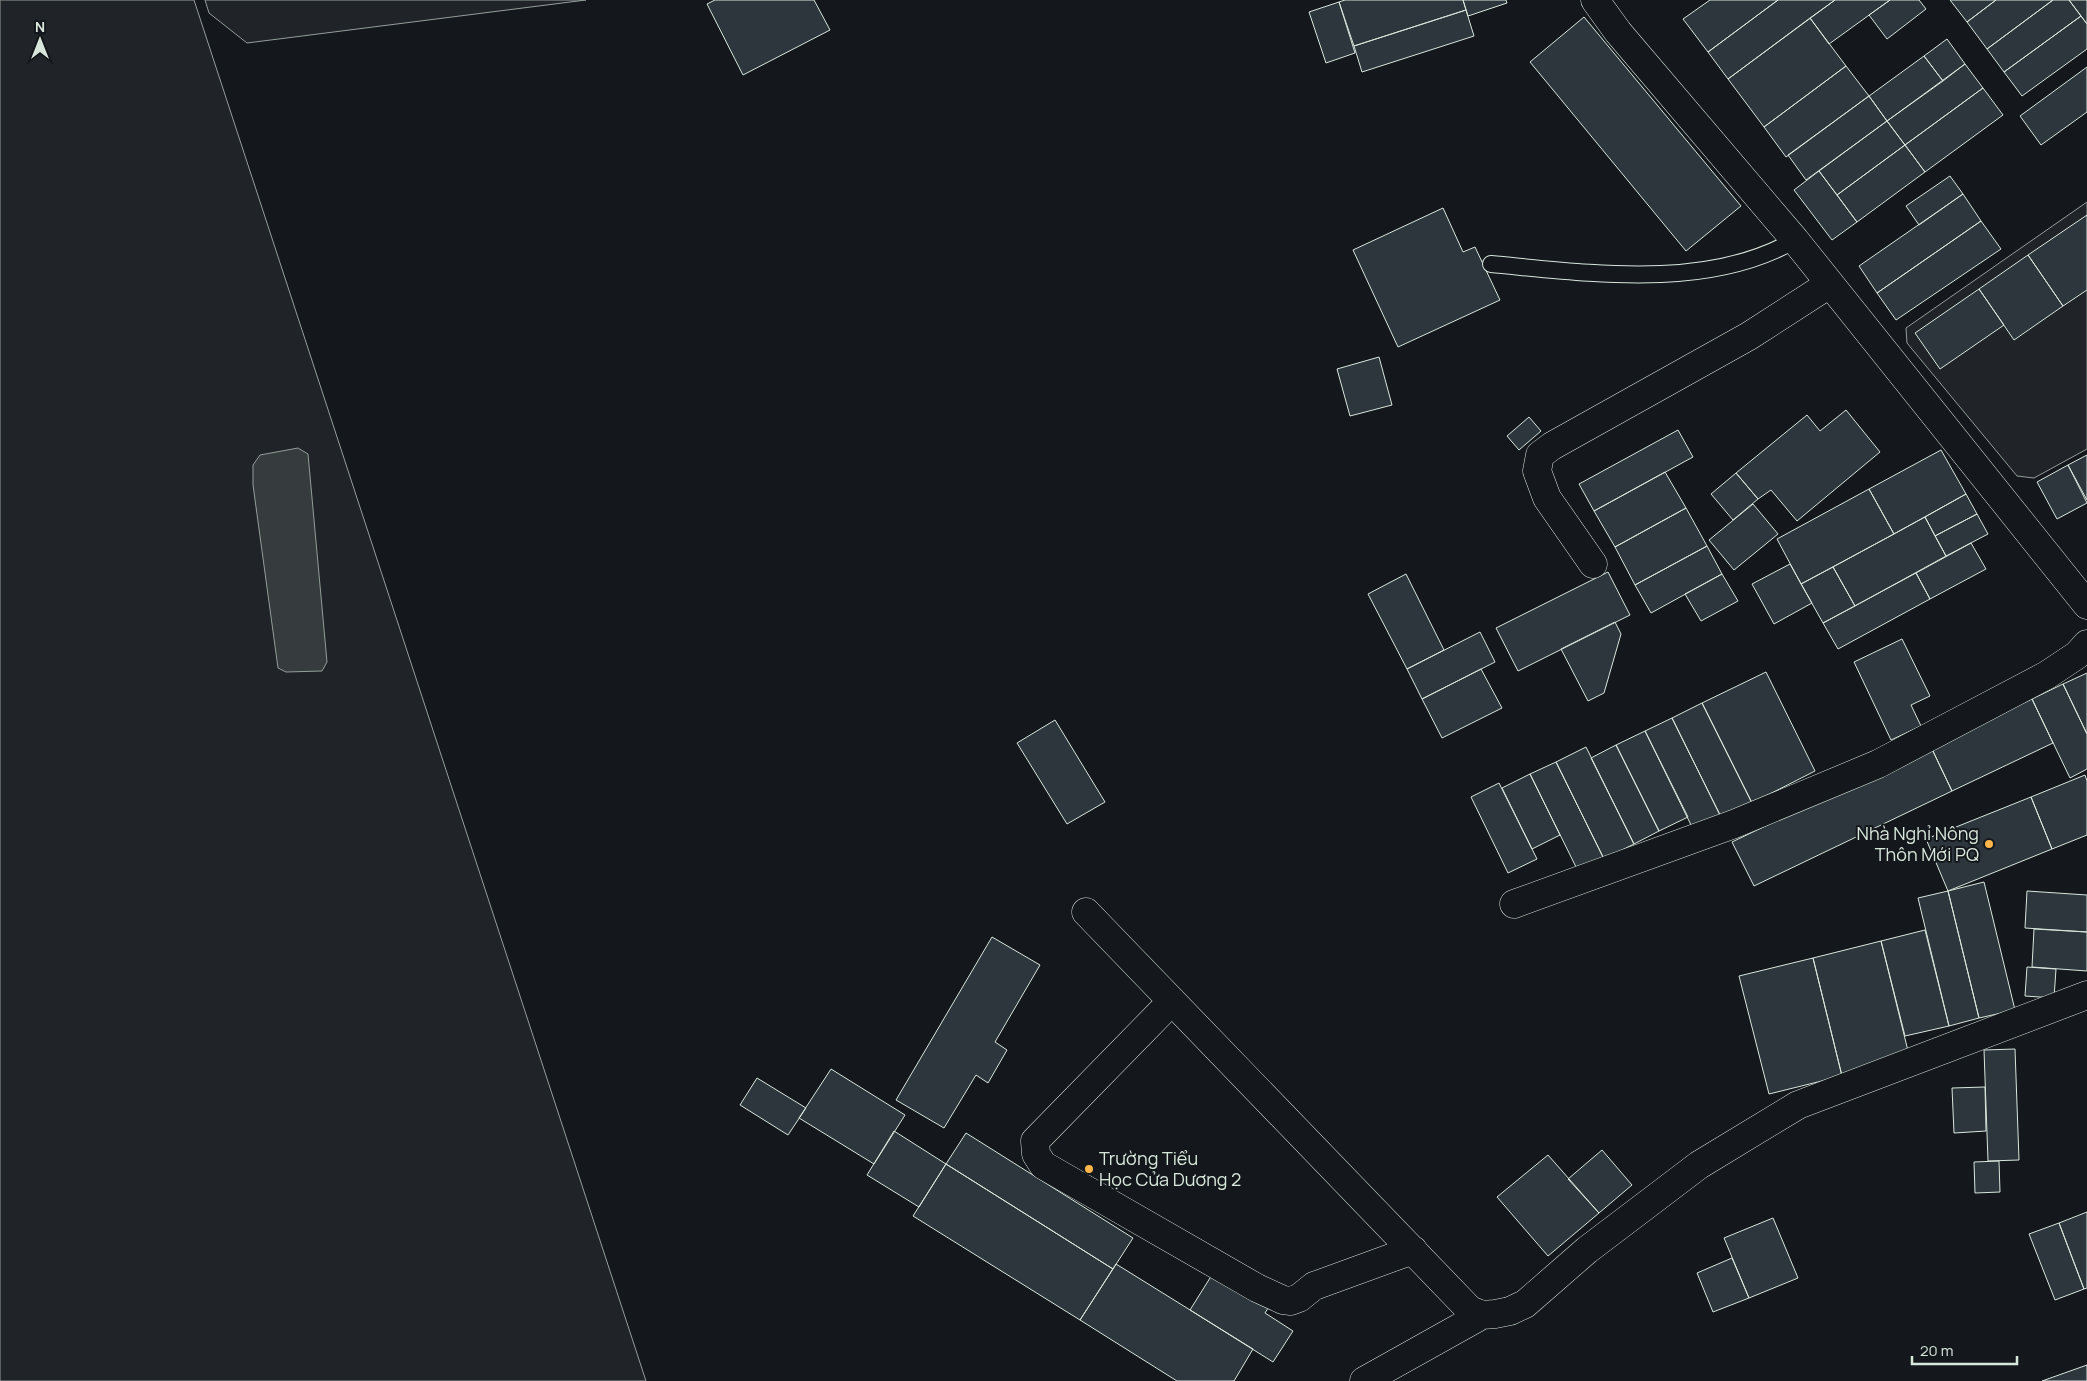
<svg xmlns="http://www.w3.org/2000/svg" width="2087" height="1381" viewBox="0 0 2087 1381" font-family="Manrope,sans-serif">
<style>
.green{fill:#202428;stroke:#939e99}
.water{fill:#363b3e;stroke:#939e99}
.building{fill:#2c363c;stroke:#d8e6dc}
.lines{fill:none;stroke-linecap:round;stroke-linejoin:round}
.lane-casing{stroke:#d8e6dc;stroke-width:18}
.street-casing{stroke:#d8e6dc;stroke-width:29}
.lane{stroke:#14181c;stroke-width:16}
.street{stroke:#14181c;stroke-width:28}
.poi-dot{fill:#ffb74d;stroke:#14181c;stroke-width:2}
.labels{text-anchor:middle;stroke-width:4;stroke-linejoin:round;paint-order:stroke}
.poi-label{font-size:18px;fill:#d8e6dc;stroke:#14181c;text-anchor:end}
</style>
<rect width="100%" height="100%" fill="#14181c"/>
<path class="green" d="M0 0H194L646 1381H0Z
M205 0H586L247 43 209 13Z
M2087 202V449L2034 478 2017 476 1907 343 1906 328Z"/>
<path class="water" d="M298 448 308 454 327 662 322 671 286 672 278 668 253 485V465L260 455Z"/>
<path class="building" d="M715 0H814L830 30 743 75 707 4Z
M1345 0H1463L1466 10 1354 46 1339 2Z
M1463 0H1506L1507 3 1468 16Z
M1710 0H1778L1708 52 1683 19Z
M1778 0H1835L1728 79 1708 52Z
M1835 0H1890L1829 44 1810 18Z
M1890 0H1919L1926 9 1887 39 1869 15Z
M1950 0H1996L1967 22Z
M1996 0H2053L1987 49 1967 22Z
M2053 0H2069L2081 16 2004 72 1987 49Z
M2069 0H2087V24Z
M1339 2 1355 53 1326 63 1309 12Z
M1466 10 1474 36 1362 72 1354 46Z
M2081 16 2087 24V49L2022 96 2004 72Z
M1584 17 1741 206 1686 251 1530 62Z
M1810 18 1846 66 1764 127 1728 79Z
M1947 39 1965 64 1943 81 1924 56Z
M1924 56 1943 81 1887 121 1869 96Z
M1965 64 1983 88 1905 145 1887 121Z
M1846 66 1869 96 1786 157 1764 127Z
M2087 67V112L2041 145 2020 116Z
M1983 88 2003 115 1925 172 1905 145Z
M1869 96 1887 121 1806 180 1788 155Z
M1887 121 1905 145 1837 195 1819 171Z
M1905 145 1925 172 1857 222 1837 195Z
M1819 171 1857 222 1832 240 1794 190Z
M1950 176 1963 194 1919 225 1906 206Z
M1963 194 1981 221 1877 293 1859 266Z
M1443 208 1463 252 1475 247 1500 300 1398 347 1353 250Z
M2087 215V290L2063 306 2028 255Z
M1981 221 2001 249 1896 320 1877 293Z
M2028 255 2063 306 2014 340 1979 289Z
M1979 289 2004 325 1940 369 1915 333Z
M1379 357 1392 405 1350 416 1337 369Z
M1846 410 1880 452 1797 521 1771 490 1758 499 1736 473 1807 415 1820 431Z
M1529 417 1541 431 1519 450 1507 436Z
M1678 430 1693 457 1594 511 1579 484Z
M1941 450 1966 494 1894 534 1869 489Z
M2087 455V500L2068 465Z
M2068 465 2087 503 2057 519 2037 482Z
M1665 472 1686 508 1615 547 1594 511Z
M1736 473 1758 499 1733 520 1711 494Z
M1869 489 1894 534 1801 584 1777 539Z
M1966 494 1977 514 1935 536 1925 517Z
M1753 504 1778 534 1734 570 1709 540Z
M1686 508 1707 546 1635 585 1615 547Z
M1977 514 1988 534 1946 556 1935 536Z
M1925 517 1946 556 1855 606 1833 567Z
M1971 543 1986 569 1930 599 1916 573Z
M1707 546 1722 574 1651 613 1635 585Z
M1790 564 1812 603 1774 624 1752 584Z
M1833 567 1855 606 1823 623 1801 584Z
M1608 572 1630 615 1518 671 1496 628Z
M1916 573 1930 599 1838 649 1823 623Z
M1406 574 1444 650 1407 669 1368 594Z
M1722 574 1738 601 1701 621 1685 594Z
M1615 622 1621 634 1604 693 1588 701 1561 649Z
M1480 632 1495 662 1422 699 1407 669Z
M1902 639 1930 696 1911 705 1921 726 1891 740 1854 662Z
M1481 669 1502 708 1442 738 1422 699Z
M1766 672 1815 771 1752 803 1702 703Z
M2087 673V734L2063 684Z
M2063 684 2087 734V769L2070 778 2032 699Z
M2032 699 2053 743 1952 791 1931 747Z
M1702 703 1752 803 1721 817 1672 718Z
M1672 718 1721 817 1694 831 1645 731Z
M1055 720 1105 802 1067 824 1017 743Z
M1645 731 1688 817 1659 831 1616 745Z
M1616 745 1659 831 1634 844 1591 758Z
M1586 747 1634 844 1604 859 1556 762Z
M1931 747 1952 791 1754 886 1732 842Z
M1556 762 1604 859 1578 871 1530 774Z
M1530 774 1560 835 1532 849 1502 788Z
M2085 775 2087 781V835L2052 849 2031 797Z
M1499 783 1537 859 1508 873 1471 797Z
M2031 797 2052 849 1948 891 1926 839Z
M1984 882 2015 1010 1979 1018 1948 891Z
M1948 891 1979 1018 1949 1026 1918 898Z
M2027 891 2087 895V932L2025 928Z
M2034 929 2087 932V971L2032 967Z
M1925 930 1949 1026 1905 1036 1881 941Z
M992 937 1040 965 995 1042 1007 1050 988 1083 976 1075 944 1128 896 1100Z
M1881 941 1910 1059 1842 1076 1813 958Z
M1813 958 1842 1076 1769 1094 1739 976Z
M2027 967 2056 969 2054 998 2025 996Z
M2015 1049 2019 1160 1988 1161 1984 1050Z
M831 1069 905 1115 874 1164 799 1118Z
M757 1078 806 1108 788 1135 740 1105Z
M1985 1087 1986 1131 1954 1133 1952 1088Z
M894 1131 946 1164 919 1207 867 1175Z
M966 1133 1133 1238 1113 1269 946 1164Z
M1602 1150 1632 1185 1599 1213 1568 1179Z
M1548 1155 1599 1213 1548 1256 1497 1197Z
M1999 1161 2000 1192 1975 1193 1974 1162Z
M946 1164 1113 1269 1080 1320 913 1216Z
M2087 1212V1288L2084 1289 2059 1223Z
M1773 1218 1798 1278 1749 1298 1724 1238Z
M2059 1223 2084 1289 2055 1300 2029 1234Z
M1732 1258 1749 1298 1713 1312 1697 1273Z
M1116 1264 1253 1349 1234 1381H1177L1080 1320Z
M1215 1270 1270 1305 1265 1313 1293 1331 1273 1362 1190 1310Z
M2087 1365V1381H2042Z"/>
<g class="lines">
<defs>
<path id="lane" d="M1491 264C1588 273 1707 291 1795 240"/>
<path id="street" d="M1595 0 1618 32 1795 240 2087 605
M1593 564 1547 498 1537 471 1540 455 1552 446 1749 336 1828 285
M1514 904 1734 824 1878 764 2047 675 2077 655 2087 644
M1086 912 1470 1310 1482 1315 1495 1314 1510 1311 1525 1304 1587 1250 1699 1165 1798 1105 2087 995
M1172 1001 1035 1141 1036 1154 1043 1165 1257 1288 1283 1300 1291 1301 1299 1298 1314 1286 1413 1250
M1364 1381 1482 1315"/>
</defs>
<use href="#lane" class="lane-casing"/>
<use href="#street" class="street-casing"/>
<use href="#lane" class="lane"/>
<use href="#street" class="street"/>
</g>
<g class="poi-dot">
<circle cx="1989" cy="844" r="5"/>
<circle cx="1089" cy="1169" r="5"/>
</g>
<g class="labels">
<g class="poi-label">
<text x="1979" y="840">Nhà Nghỉ Nông<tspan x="1979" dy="21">Thôn Mới PQ</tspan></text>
<text x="1099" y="1165" text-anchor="start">Trường Tiểu<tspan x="1099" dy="21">Học Cửa Dương 2</tspan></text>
</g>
</g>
<g transform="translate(40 40)" stroke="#14181c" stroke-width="4" paint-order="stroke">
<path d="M0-4L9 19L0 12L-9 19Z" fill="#d8e6dc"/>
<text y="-8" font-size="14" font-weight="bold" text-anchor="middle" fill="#d8e6dc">N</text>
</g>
<path d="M1912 1356v8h105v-8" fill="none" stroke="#d8e6dc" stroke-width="2.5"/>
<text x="1920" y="1356" font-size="15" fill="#d8e6dc" stroke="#14181c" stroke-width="4" paint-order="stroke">20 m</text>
</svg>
